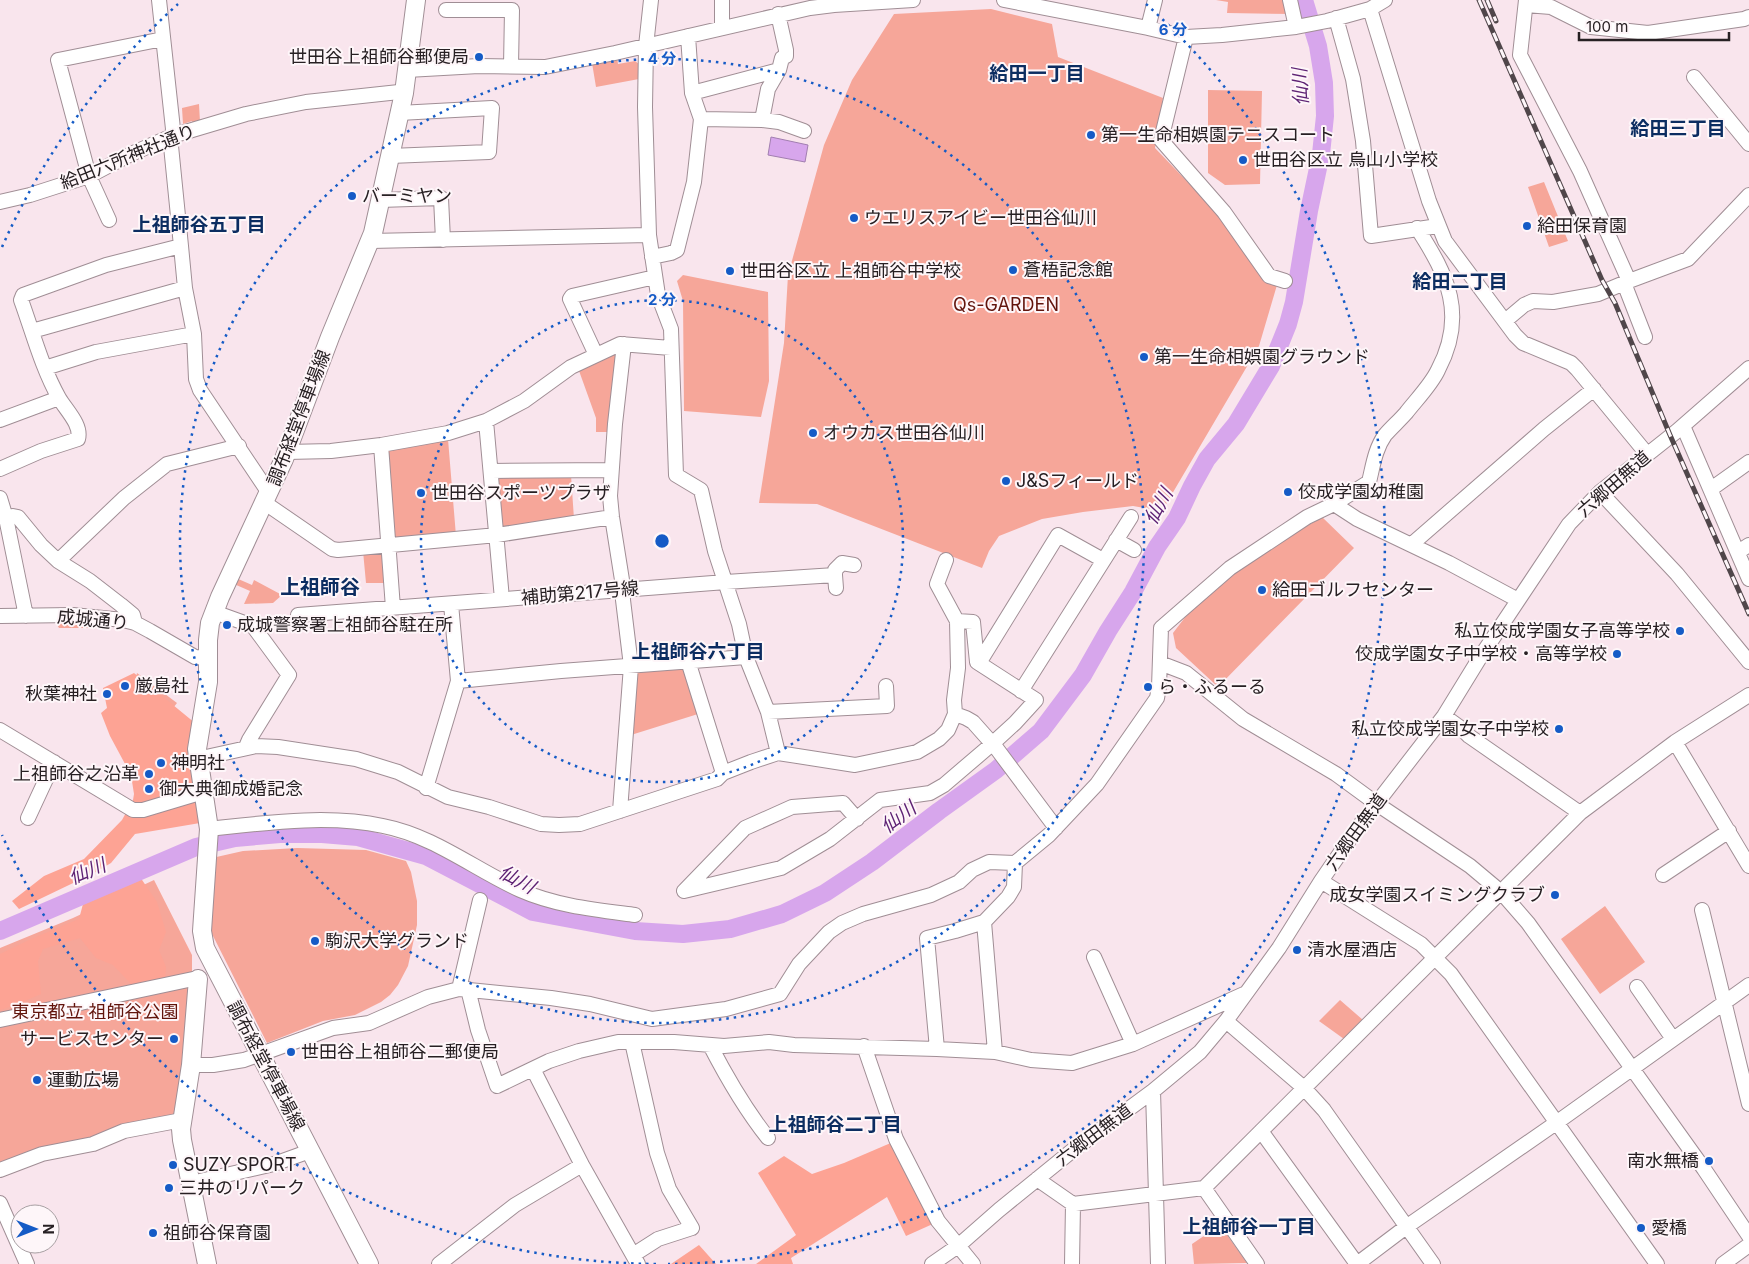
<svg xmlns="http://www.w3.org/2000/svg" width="1749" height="1264" viewBox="0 0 1749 1264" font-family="Inter,'Noto Sans JP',sans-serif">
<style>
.green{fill:#f6a699}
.forest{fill:#fda394}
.water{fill:#d7a6ec;stroke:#a27eb0}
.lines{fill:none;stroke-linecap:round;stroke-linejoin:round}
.river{stroke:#d7a6ec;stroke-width:18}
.minor-casing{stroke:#a08e95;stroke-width:16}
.major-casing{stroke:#a08e95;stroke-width:20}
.minor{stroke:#fff;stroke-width:14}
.major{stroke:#fff;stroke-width:18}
.rail-casing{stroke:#50464a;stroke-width:5}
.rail{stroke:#fef6f9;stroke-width:3;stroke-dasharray:9;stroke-linecap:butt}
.ring{fill:none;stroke:#155bc6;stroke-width:2.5;stroke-dasharray:2.5 5}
.poi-dot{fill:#155bc6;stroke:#fef6f9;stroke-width:2}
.labels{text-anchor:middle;stroke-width:4;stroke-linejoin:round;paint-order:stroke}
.poi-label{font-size:18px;fill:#272023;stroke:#fef6f9;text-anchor:start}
.street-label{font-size:18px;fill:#272023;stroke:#fef6f9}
.park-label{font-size:18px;fill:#62140c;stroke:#fef6f9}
.neighbourhood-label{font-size:19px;font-weight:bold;fill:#0c2d61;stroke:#fef6f9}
.water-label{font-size:19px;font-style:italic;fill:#5e2374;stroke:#fef6f9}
.quarter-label{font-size:20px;font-weight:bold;fill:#0c2d61;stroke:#fef6f9}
.centre{fill:#155bc6;stroke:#fef6f9;stroke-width:2.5}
.ring-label{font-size:15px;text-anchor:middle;font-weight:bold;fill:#155bc6;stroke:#fef6f9;stroke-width:4;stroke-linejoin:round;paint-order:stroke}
</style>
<rect width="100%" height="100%" fill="#f9e5ed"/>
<path class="green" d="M1216 0H1288L1293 14 1227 13 1228 2Z
M991 9 1052 24 1058 57 1163 98 1155 148 1223 219 1260 276 1277 285 1259 346 1162 511 1133 506 1083 512 1042 519 999 536 989 551 982 568 817 504 759 503 784 343 788 275 824 145 852 80 894 14Z
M617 57 618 64 635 61 639 64V79L596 87 592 63Z
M1208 90 1262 91 1260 184 1225 185 1208 173Z
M199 104 200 122 193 124 192 121 183 124 182 108Z
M1544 182 1568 241 1549 247 1528 187Z
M683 275 768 292 769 381 761 417 684 411 683 301 677 281Z
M620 349 610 432H596V418L578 368Z
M448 439 456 536 394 542 385 449Z
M571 475 574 519 504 529 500 526 498 480 502 476Z
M1322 517 1354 548 1218 687 1176 648 1173 633 1193 607 1230 572Z
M363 551H381L384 554 387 583H366Z
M236 578 252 585 254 580 282 595 273 603 244 604 250 591 234 584Z
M55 621 108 622V628H59Z
M680 667 686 671 698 714 631 735 636 673 639 670Z
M137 673 177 703 166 717 133 691Z
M297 848 366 850 406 861 411 872 417 901V925L408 966 398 985 390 995 381 1002 355 1015 323 1021 267 1043 208 926 212 858 243 851Z
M154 880 192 955V974L180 1114 0 1167V948L73 918Z
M1605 906 1645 962 1600 994 1561 939Z
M1340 1000 1363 1020 1344 1039 1319 1021Z
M1220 1225 1247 1263 1194 1264 1192 1244Z"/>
<path class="forest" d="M134 673 195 723 200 823 135 834 111 863 94 873 19 909 12 901 44 876 84 859 122 820 133 800 134 794 131 775 110 736 101 713 107 708 103 688Z
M138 874 157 902 166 932 159 950 166 967 165 981 132 985 113 965 96 958 80 938 43 949 38 961 41 994 13 1006 0 1010V954L31 939 79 919 83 904Z
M893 1142 935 1223 906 1236 887 1197 791 1258 793 1264H756L796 1235 758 1173 784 1156 812 1174 844 1163Z
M699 1245 716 1264H671Z"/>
<path class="water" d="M771 137 808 145 805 162 768 155Z"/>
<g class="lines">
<path class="river" d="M0 931 196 847 235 838 280 834H322L358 837 426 856 533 912 635 931 683 934 730 929 782 914 825 893 872 862 939 811 996 770 1041 731 1083 675 1108 631 1133 592 1157 547 1177 518 1192 486 1207 459 1236 424 1271 366 1288 324 1294 302 1309 211 1321 154 1325 116 1324 83 1318 46 1304 0"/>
<defs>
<path id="minor" d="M159 0 173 129 171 146 181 246 185 288 194 334 196 379 200 390 269 493
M651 0 646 46 645 107 649 235 658 295 671 329 676 475 701 490 715 551 739 624 746 657 768 712 778 753
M1004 0 1148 28 1186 37 1222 35 1296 27 1327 21 1370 9 1385 0
M1290 0 1296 27
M1526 0 1520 55 1580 171 1629 281
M1526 5 1551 7 1591 27 1648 33 1744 19 1749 17
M1370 9 1429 201 1445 241 1515 335 1523 343 1571 363 1577 369 1647 454
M446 10H512L511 66
M1336 18 1353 79 1363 141 1371 236 1438 226
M722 28V0
M1148 28 1155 0
M1186 37 1161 140 1224 212 1269 276 1285 281
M407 70 479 66 545 67 615 53 810 8 834 5 913 0
M1694 77 1749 144
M692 93 779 70
M701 119 762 120 779 122 804 131
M762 120 768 89 779 70 782 58 786 56V50L778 14
M390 156 489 152 492 108 399 113
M380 200 441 198 443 240
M0 202 30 195 89 176 131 154 172 136 246 114 306 102 399 92 404 93
M109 220 89 176 58 60 163 39
M370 241 649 235
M652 257 671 253 677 250 694 182 701 119 692 93 688 36
M1624 283 1645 337
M1505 321 1524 305 1533 301 1553 302 1598 294 1629 281 1688 259 1749 195
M32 331 185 288
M596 355 570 299 572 296 655 277
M45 368 96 352 194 334
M0 420 59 398
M486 421 502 599
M1683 426 1749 579
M381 445 393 608
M287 452 331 451 381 445 448 433 486 421 524 401 571 367 620 344 671 348
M0 469 41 451 78 439C82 425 66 410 59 398 42 368 33 333 21 300L23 295 106 265 181 246
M491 471 611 470
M1711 489 1749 462
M1600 492 1677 574 1749 662
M0 498 6 518 26 616
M265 503 332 549 338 550 497 535 612 517
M1334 504 1357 519 1449 563 1518 600
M6 518 13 516 18 517 41 545 58 561 90 581 121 605 133 615 135 623
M1116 540 1134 550
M1412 544 1544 429 1594 389
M1738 552 1749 545
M58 561 124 498 167 464 239 446
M835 575 836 588
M214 612 253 626 289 675 249 740 246 747
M298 615 726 582 835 575V570L842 563 854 565
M0 616 73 615 123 620 135 623 150 631 195 657 208 658
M688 661 723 773
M979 663 1058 535 1103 560
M1160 663 1186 673 1243 719 1336 774 1377 804 1470 866 1501 892 1528 923 1704 1169 1749 1236
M458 681 561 671 746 657
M1021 691 1131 517
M768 712 887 706 886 686
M955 714 966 718 973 722 997 749 1056 828
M1444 716 1462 729 1469 736 1580 813
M0 730 133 810H143L203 792
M1675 742 1749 866
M197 759 256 746 278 747 356 759 398 772 448 797 489 807 541 824 559 825 580 824 717 779 723 773 751 762 778 753 855 765 917 752 939 739 948 730 955 714 954 700 958 668 957 621 937 584 946 560
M426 788 458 681 451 604
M620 811 631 666 623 600 622 580 612 517 610 496 615 424 624 344
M28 818 54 762
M209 829C264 823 328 814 383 826 434 836 474 869 520 890 556 906 597 910 635 915
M1663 875 1729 831
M1321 881 1421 944 1451 974 1657 1264
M685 890 745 828 792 807 843 803 857 819
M684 891 781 868 830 839 880 800 930 793 944 785 992 744 1015 723 1036 700 977 662 973 622 957 621
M1702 910 1749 1104
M984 922 995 1052
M1094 957 1133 1044
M1637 987 1673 1039
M459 989 480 900
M468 989 478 1030 497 1086 549 1061 579 1051 618 1042H674L724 1046 769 1042 794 1045 937 1049 995 1052 1031 1060 1072 1063 1133 1044 1244 994
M0 1020 193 979H198
M1226 1021 1304 1088 1324 1110 1433 1264
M632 1042 657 1153 669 1189 692 1228 658 1239 633 1255
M710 1045C727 1078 745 1109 768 1138
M864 1046 896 1139 938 1221 973 1264
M937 1049 927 938 955 931 984 922 1008 897 1014 887 1015 863
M191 1065H213L244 1060 333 1028 369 1023 428 997 459 989 551 998 590 1004 652 1019 726 1009 780 994 799 964 829 932 842 923 863 914 931 895 959 882 972 870 989 862 1015 863 1049 835 1097 784 1157 698 1159 687 1161 628 1230 568 1307 517 1334 504 1369 482C1373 466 1375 449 1385 435 1392 427 1399 421 1406 413 1416 400 1431 385 1438 370 1467 315 1448 276 1417 228
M533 1069 582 1165 638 1264
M1153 1091 1158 1264
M1261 1131 1357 1264
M0 1170 42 1154 93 1144 124 1131 182 1120
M1037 1179 1073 1204 1204 1188 1580 813 1675 742 1749 695
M191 1183 274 1164 310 1151
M1204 1188 1257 1264
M0 1203 27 1264
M439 1264 515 1205 582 1165
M932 1264 958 1246 999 1210 1073 1150 1153 1091 1200 1052 1226 1021 1279 948 1321 881 1356 830 1444 716 1479 659 1569 524 1600 492 1677 431 1749 368
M1072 1264 1073 1204
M1357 1264 1406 1227 1556 1123 1749 985
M1723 1264 1749 1245"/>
<path id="major" d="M198 979 191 1065 181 1129 182 1140 207 1264
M369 1264 205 948 202 931 209 829 197 749 208 682V640L210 623 220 597 284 459 330 337 373 233 404 93 416 0"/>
</defs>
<use href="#minor" class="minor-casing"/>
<use href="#major" class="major-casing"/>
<use href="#minor" class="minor"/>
<use href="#major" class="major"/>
<defs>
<path id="rail" d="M1479 0 1602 280 1615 303 1670 435 1749 614
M1487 0 1496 21"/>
</defs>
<use href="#rail" class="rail-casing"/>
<use href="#rail" class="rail"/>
</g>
<g class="ring">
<circle cx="662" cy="541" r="241"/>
<circle cx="662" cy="541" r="482"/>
<path d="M656 1264A723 723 0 0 1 2 835M2 247A723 723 0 0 1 178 4M1146 4A723 723 0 0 1 668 1264"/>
</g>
<g class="poi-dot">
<circle cx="479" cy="57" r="5"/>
<circle cx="1091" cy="135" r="5"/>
<circle cx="1243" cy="160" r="5"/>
<circle cx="352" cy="196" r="5"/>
<circle cx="854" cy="218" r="5"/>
<circle cx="1527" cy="226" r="5"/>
<circle cx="1013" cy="270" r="5"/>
<circle cx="730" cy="271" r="5"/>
<circle cx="1144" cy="357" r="5"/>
<circle cx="813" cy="433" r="5"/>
<circle cx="1006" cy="481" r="5"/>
<circle cx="1288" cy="492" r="5"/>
<circle cx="421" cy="493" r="5"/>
<circle cx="1262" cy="590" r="5"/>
<circle cx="227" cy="625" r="5"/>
<circle cx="1680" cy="631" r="5"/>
<circle cx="1617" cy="654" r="5"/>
<circle cx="125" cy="686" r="5"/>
<circle cx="1148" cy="687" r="5"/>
<circle cx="107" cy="694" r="5"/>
<circle cx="1559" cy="729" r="5"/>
<circle cx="161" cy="763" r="5"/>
<circle cx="149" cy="774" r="5"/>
<circle cx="149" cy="789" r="5"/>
<circle cx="1555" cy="895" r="5"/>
<circle cx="315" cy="941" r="5"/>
<circle cx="1297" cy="950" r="5"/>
<circle cx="174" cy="1039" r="5"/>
<circle cx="291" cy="1052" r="5"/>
<circle cx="37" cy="1080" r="5"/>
<circle cx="1709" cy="1161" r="5"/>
<circle cx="173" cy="1165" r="5"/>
<circle cx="169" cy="1188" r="5"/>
<circle cx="1641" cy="1228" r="5"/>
<circle cx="153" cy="1233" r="5"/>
</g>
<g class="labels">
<g class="poi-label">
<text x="469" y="63" text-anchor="end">世田谷上祖師谷郵便局</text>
<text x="1101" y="141">第一生命相娯園テニスコート</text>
<text x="1253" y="166">世田谷区立 烏山小学校</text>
<text x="362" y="202">バーミヤン</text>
<text x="864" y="224">ウエリスアイビー世田谷仙川</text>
<text x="1537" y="232">給田保育園</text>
<text x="1023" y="276">蒼梧記念館</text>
<text x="740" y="277">世田谷区立 上祖師谷中学校</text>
<text x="1154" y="363">第一生命相娯園グラウンド</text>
<text x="823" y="439">オウカス世田谷仙川</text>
<text x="1016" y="487">J&amp;Sフィールド</text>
<text x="1298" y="498">佼成学園幼稚園</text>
<text x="431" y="499">世田谷スポーツプラザ</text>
<text x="1272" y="596">給田ゴルフセンター</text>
<text x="237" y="631">成城警察署上祖師谷駐在所</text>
<text x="1670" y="637" text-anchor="end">私立佼成学園女子高等学校</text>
<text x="1607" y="660" text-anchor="end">佼成学園女子中学校・高等学校</text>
<text x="135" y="692">厳島社</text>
<text x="1158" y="693">ら・ふるーる</text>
<text x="97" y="700" text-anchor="end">秋葉神社</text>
<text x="1549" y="735" text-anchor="end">私立佼成学園女子中学校</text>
<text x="171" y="769">神明社</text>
<text x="139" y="780" text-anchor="end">上祖師谷之沿革</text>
<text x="159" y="795">御大典御成婚記念</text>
<text x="1545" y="901" text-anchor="end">成女学園スイミングクラブ</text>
<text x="325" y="947">駒沢大学グランド</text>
<text x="1307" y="956">清水屋酒店</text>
<text x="164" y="1045" text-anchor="end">サービスセンター</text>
<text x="301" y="1058">世田谷上祖師谷二郵便局</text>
<text x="47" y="1086">運動広場</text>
<text x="1699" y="1167" text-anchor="end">南水無橋</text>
<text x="183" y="1171">SUZY SPORT</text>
<text x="179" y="1194">三井のリパーク</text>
<text x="1651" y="1234">愛橋</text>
<text x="163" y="1239">祖師谷保育園</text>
</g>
<g class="street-label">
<text transform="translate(128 157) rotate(-22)" y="6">給田六所神社通り</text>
<text transform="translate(299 418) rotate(-69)" y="6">調布経堂停車場線</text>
<text transform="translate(1614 484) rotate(-41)" y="6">六郷田無道</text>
<text transform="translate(580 593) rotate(-5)" y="6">補助第217号線</text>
<text transform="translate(93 620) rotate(6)" y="6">成城通り</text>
<text transform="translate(1356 832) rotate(-54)" y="6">六郷田無道</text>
<text transform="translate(266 1066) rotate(62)" y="6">調布経堂停車場線</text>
<text transform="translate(1094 1135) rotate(-37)" y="6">六郷田無道</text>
</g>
<g class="park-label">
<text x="1006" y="311">Qs-GARDEN</text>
<text x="95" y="1018">東京都立 祖師谷公園</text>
</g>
<g class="neighbourhood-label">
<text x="1037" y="80">給田一丁目</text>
<text x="1678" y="135">給田三丁目</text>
<text x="199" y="231">上祖師谷五丁目</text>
<text x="1460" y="288">給田二丁目</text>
<text x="698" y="658">上祖師谷六丁目</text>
<text x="835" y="1131">上祖師谷二丁目</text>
<text x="1249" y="1233">上祖師谷一丁目</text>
</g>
<g class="water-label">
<text transform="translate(1300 87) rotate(-93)" y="7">仙川</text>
<text transform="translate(1158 506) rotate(-61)" y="7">仙川</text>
<text transform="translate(898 817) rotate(-37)" y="7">仙川</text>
<text transform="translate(87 871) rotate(-23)" y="7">仙川</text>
<text transform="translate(517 879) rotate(28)" y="7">仙川</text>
</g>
<g class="quarter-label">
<text x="320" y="594">上祖師谷</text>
</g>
</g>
<circle cx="662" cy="541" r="8" class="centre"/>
<g class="ring-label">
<text x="1173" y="35">6 分</text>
<text x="662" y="64">4 分</text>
<text x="662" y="305">2 分</text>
</g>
<g transform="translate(35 1229) rotate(90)"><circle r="24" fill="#fef6f9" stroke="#a8a0a3"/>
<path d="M0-4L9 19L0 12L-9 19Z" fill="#155bc6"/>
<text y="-8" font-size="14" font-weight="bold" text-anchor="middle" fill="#272023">N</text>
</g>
<path d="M1579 32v8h150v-8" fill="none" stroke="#272023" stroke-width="2.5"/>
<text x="1586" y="32" font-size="15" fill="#272023" stroke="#fef6f9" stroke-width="4" paint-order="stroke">100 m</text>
</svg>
